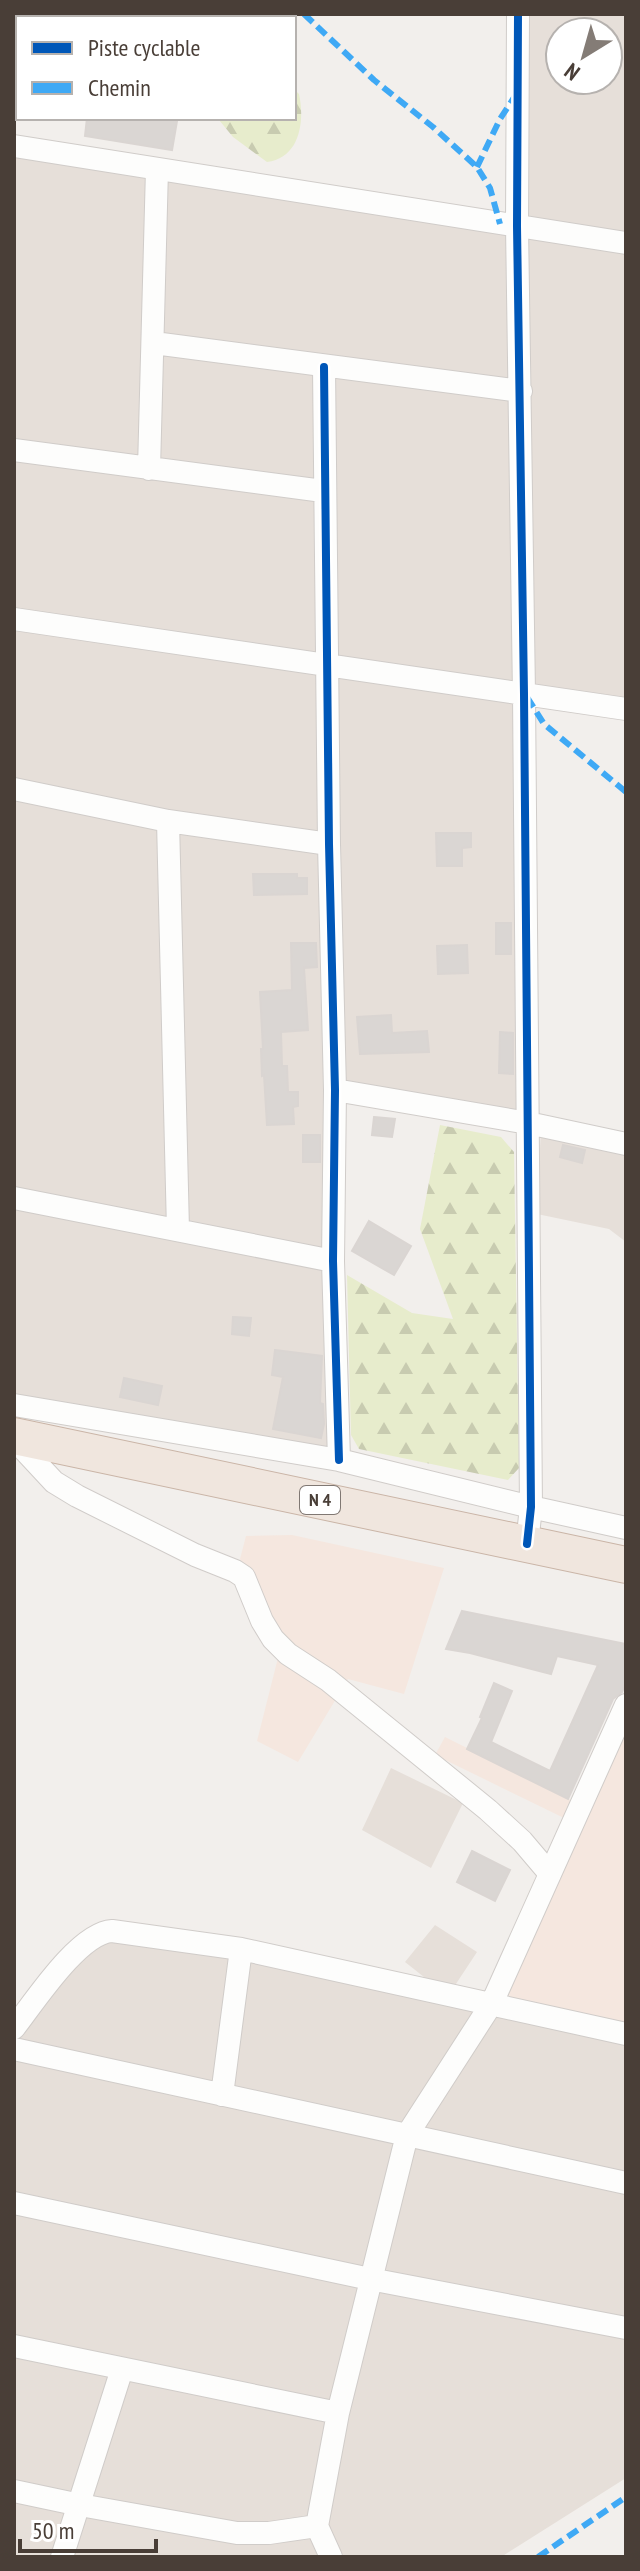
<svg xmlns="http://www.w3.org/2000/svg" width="640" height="2571" viewBox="0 0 640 2571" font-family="'PT Sans Narrow',sans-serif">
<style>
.residential{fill:#e6dfd9;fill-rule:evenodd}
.commercial{fill:#f5e7df}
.forest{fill:url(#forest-firs)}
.building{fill:#dad6d3;stroke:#dad5d2;stroke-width:2}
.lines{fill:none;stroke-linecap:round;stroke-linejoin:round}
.minor-casing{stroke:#d0ccc9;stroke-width:24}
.trunk-casing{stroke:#cab5a7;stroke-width:38}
.minor{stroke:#fdfdfc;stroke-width:22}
.trunk{stroke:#f0e6de;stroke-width:36}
.quiet{stroke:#3fa9f5;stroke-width:6;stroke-dasharray:12 6;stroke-linecap:butt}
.cycleway-casing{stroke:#fff;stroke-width:13}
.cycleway{stroke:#0057b8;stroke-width:8}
.labels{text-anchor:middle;stroke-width:6;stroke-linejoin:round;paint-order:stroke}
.shield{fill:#fff;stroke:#807873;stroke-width:2}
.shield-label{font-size:18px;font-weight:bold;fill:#493e37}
</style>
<defs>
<pattern id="forest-firs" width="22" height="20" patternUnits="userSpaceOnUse" patternTransform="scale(2)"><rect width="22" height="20" fill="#e7eccc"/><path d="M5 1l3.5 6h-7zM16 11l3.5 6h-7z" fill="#c8cbb0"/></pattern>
</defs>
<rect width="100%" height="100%" fill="#f2efec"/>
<path class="residential" d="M517 14H626V709L525 694 528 1123 335 1090 339 1460 14 1405V146L520 227ZM560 32H608V80H560Z
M541 1127 626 1145V1242L609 1229 537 1214Z
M391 1768 463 1803 431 1868 362 1830Z
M435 1925 477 1952 448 1996 405 1962Z
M101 1930 626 2037V2478L501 2557H14V2039Z"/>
<path class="commercial" d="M292 1535 444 1568 404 1694 348 1679 298 1762 257 1741 283 1638 263 1618 240 1559 246 1536Z
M626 1732V2037L486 2008Z
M445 1737 571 1800 564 1818 435 1755Z"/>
<path class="forest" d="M294 89 299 94C305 121 300 158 267 162L233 137 219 120 294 118Z
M440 1125 501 1137 514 1152 519 1468 508 1480 359 1449 351 1435 347 1275 412 1313 453 1319 420 1229Z"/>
<path class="building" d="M87 118H157L177 121 172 150 85 136Z
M436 833H471V847L462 848V866H437Z
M253 874H297V878H307V894L254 895Z
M496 923H511V954H496Z
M291 943H316L317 967 304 968 308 1030 281 1032 282 1066H287L288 1092H298V1106L293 1107 294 1124 267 1125 264 1075 262 1076 261 1049H263L260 992 292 990Z
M467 945 468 973 438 974 437 946Z
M391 1015 392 1033 427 1031 429 1052 360 1054 357 1017Z
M500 1032 513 1033V1074L499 1073Z
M374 1117 395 1119 392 1137 372 1135Z
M303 1135H320V1162H303Z
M563 1145 585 1150 582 1163 560 1157Z
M369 1221 411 1246 394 1275 352 1251Z
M233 1317 251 1318 249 1336 232 1334Z
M275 1350 322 1356 320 1403 323 1404 324 1424 321 1438 273 1429 283 1377 272 1375Z
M124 1378 162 1386 158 1405 120 1397Z
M462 1611 626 1644V1683L622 1692 613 1699 568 1799 467 1749 482 1718 480 1717 494 1683 512 1691 491 1742 550 1771 598 1665 557 1656 551 1674 470 1653 446 1649Z
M472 1851 510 1870 495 1901 457 1882Z"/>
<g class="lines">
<defs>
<path id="minor" d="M518 14 517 226 524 694 531 1507 527 1544
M14 146 626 243
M154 343 521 391
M324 367 329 844 335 1090 333 1261 339 1460
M14 450 323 491
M149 469 157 169
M14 619 626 709
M14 789 168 821 329 844
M168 821 178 1230
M335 1090 528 1123 626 1144
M14 1198 333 1261
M14 1405 339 1460 531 1507 626 1528
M14 1439 54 1482 77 1496 195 1555 235 1571 244 1577 262 1621 273 1639 288 1654 328 1680 488 1810 522 1841 550 1874
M14 2028C35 2001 79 1933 112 1931L241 1949 626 2034
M14 2049 626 2183
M222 2095 241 1949
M14 2203 370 2279 626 2328
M14 2346 338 2413
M14 2491 80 2505 237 2533H269L317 2526 331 2557
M317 2526 338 2413 407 2135 492 2003 626 1705
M62 2557 122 2369"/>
<path id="trunk" d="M14 1436 626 1565"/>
</defs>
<use href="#minor" class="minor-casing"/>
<use href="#trunk" class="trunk-casing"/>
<use href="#minor" class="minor"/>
<use href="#trunk" class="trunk"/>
<path class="quiet" d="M304 14 374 80 433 127 477 167 490 188 500 224
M477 167 500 119 515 96
M527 697 544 724 626 792
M538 2557 626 2497"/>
<defs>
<path id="cycleway" d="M518 14 517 226 524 694 531 1507 527 1544
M324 367 329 844 335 1090 333 1261 339 1460"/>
</defs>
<use href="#cycleway" class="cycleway-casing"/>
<use href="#cycleway" class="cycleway"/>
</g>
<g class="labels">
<rect class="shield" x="300" y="1486" width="40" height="28" rx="6"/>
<g class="shield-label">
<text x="320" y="1506">N 4</text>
</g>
</g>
<rect width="640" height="2571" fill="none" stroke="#493e37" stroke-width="32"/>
<rect x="16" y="16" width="280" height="104" fill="#ffffff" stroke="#b6b2af" stroke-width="2"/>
<rect x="32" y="42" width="40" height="12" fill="#0057b8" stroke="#b6b2af" stroke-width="2"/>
<text x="88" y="56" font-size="24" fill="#493e37">Piste cyclable</text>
<rect x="32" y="82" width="40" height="12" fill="#3fa9f5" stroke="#b6b2af" stroke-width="2"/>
<text x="88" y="96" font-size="24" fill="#493e37">Chemin</text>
<g transform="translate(584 56) rotate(217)"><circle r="38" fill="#ffffff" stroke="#b6b2af" stroke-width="2"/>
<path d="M0-6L14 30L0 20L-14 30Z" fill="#847c76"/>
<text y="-12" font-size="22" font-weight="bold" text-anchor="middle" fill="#493e37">N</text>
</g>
<path d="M20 2539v12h136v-12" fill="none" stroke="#493e37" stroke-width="4"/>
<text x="32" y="2539" font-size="24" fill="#493e37" stroke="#ffffff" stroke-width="6" paint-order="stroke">50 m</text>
</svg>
